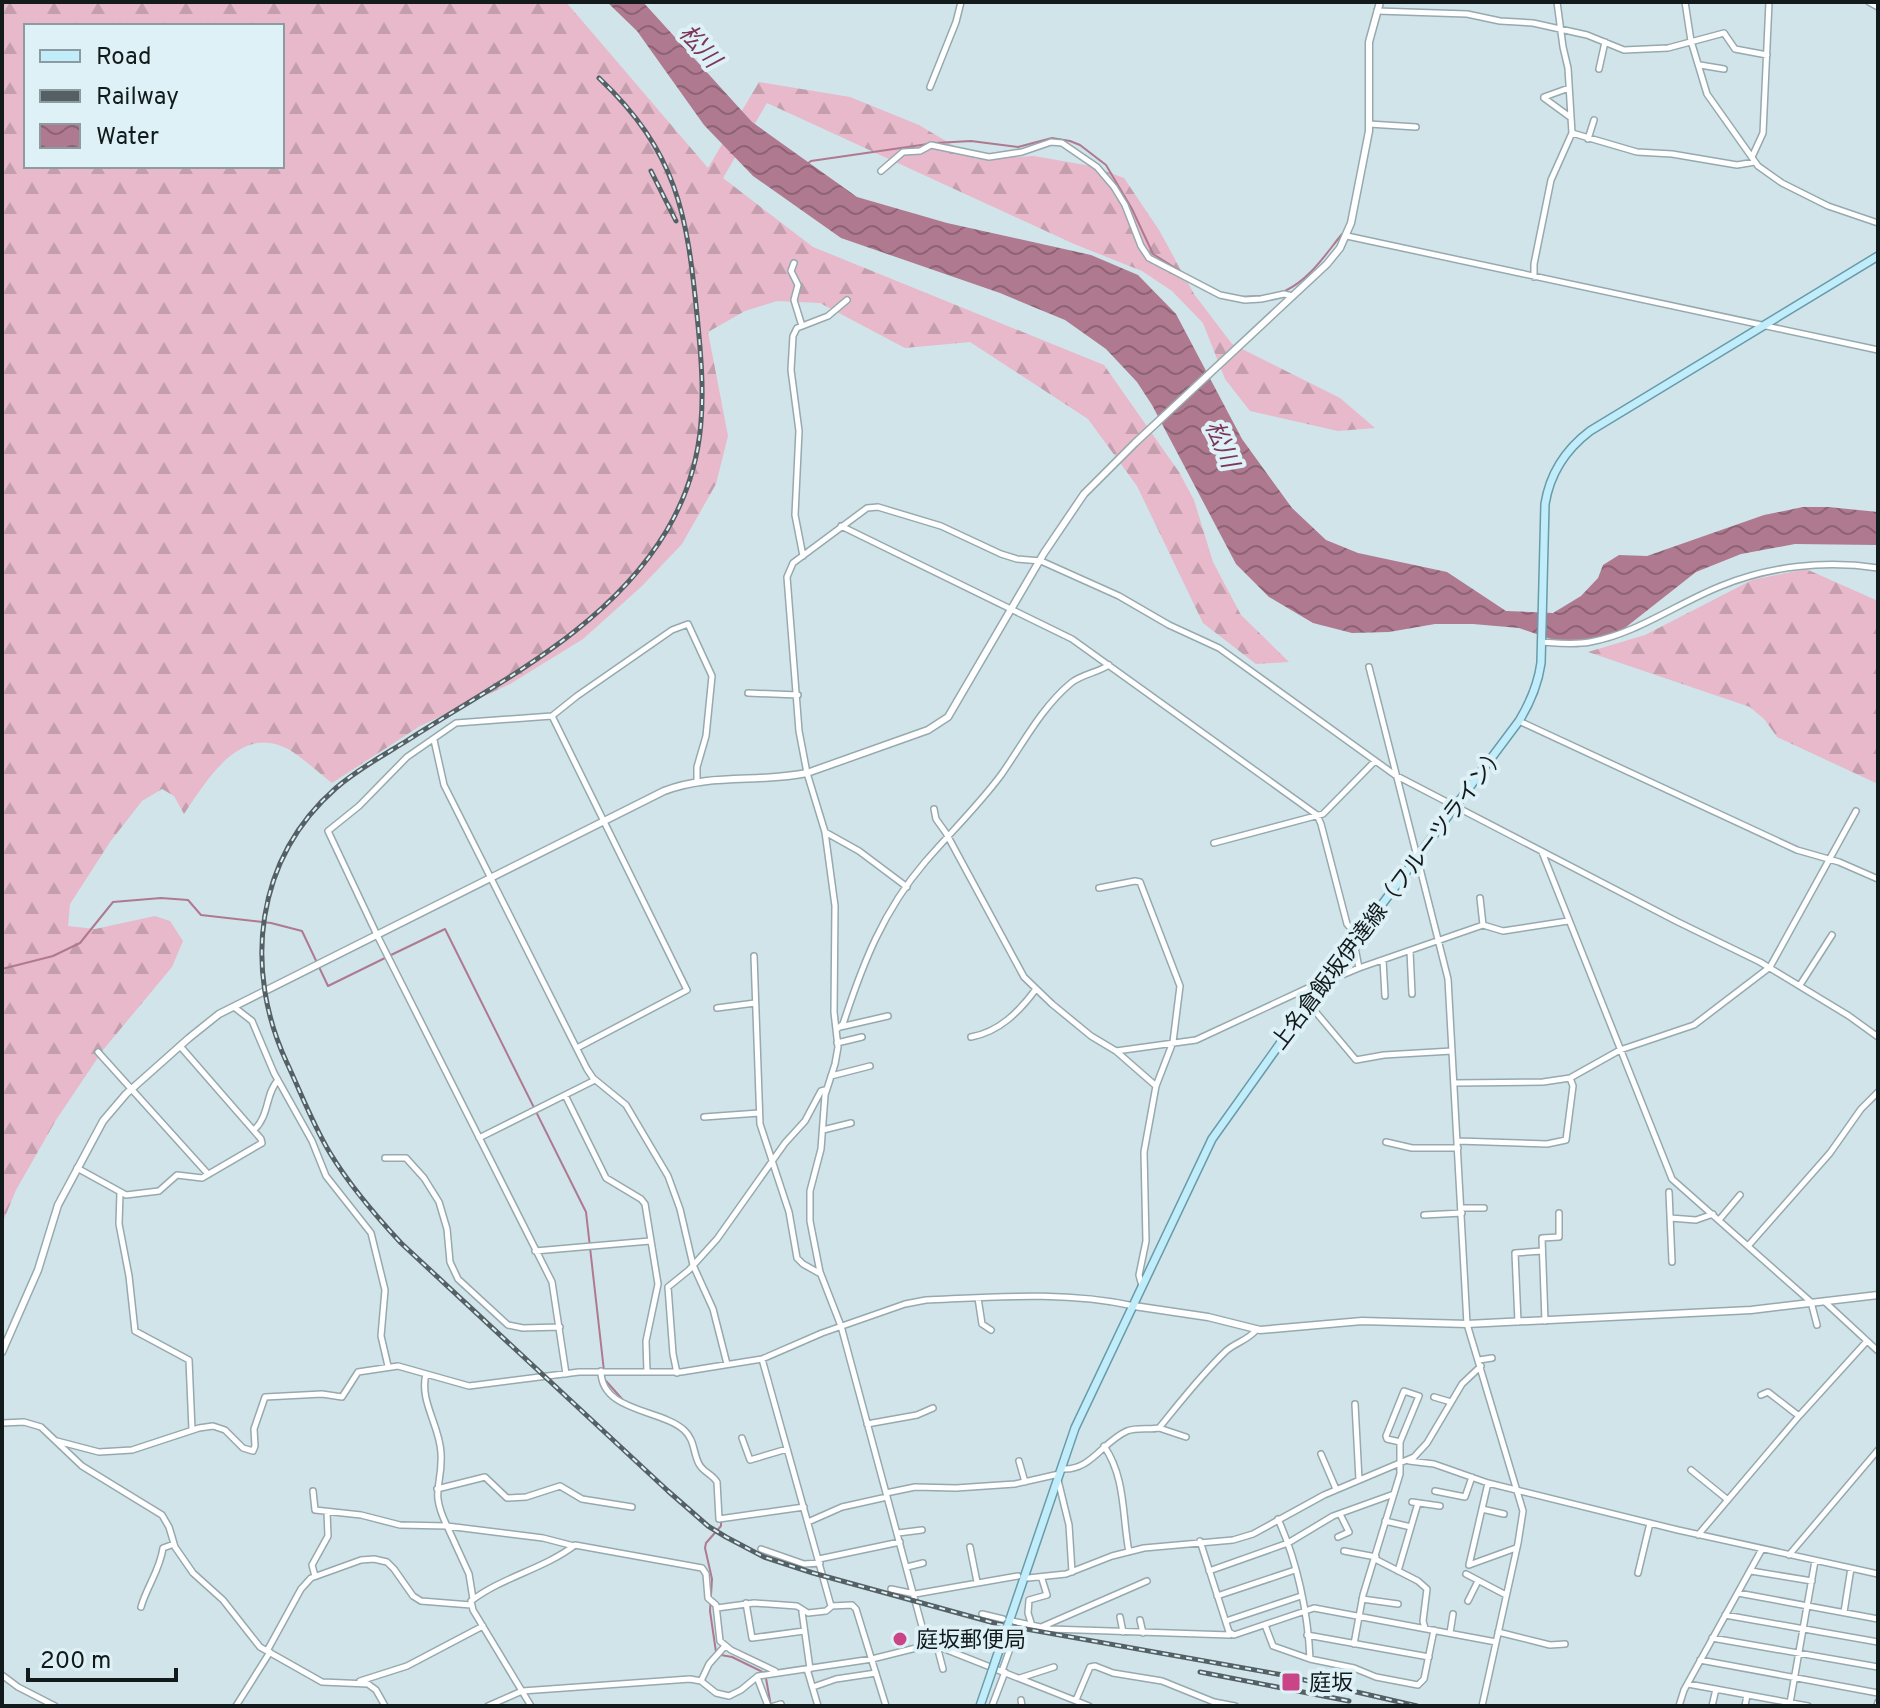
<svg xmlns="http://www.w3.org/2000/svg" width="1880" height="1708" viewBox="0 0 1880 1708" font-family="Overpass,'Noto Sans JP',sans-serif">
<style>
.forest{fill:url(#forest-firs);fill-rule:evenodd}
.water{fill:url(#water-waves)}
.lines{fill:none;stroke-linecap:round;stroke-linejoin:round}
.stream{stroke:#af798f;stroke-width:2}
.minor-casing{stroke:#96a9af;stroke-width:8}
.tertiary-casing{stroke:#96a9af;stroke-width:9}
.primary-casing{stroke:#699baa;stroke-width:10}
.minor{stroke:#fff;stroke-width:5}
.tertiary{stroke:#fff;stroke-width:6}
.primary{stroke:#c1edfa;stroke-width:7}
.rail-casing{stroke:#546063;stroke-width:5}
.rail{stroke:#ddf1f7;stroke-width:2;stroke-dasharray:6;stroke-linecap:butt}
.primary-bridge-casing{stroke:#699baa;stroke-width:10;stroke-linecap:butt}
.primary-bridge{stroke:#c1edfa;stroke-width:7}
.poi-dot{fill:#ca4587;stroke:#ddf1f7;stroke-width:3}
.labels{text-anchor:middle;stroke-width:8;stroke-linejoin:round;paint-order:stroke}
.street-label{font-size:22px;fill:#131a1c;stroke:#ddf1f7}
.poi-label{font-size:22px;fill:#131a1c;stroke:#ddf1f7;text-anchor:start}
.water-label{font-size:24px;font-style:italic;fill:#7c3657;stroke:#ddf1f7}
</style>
<defs>
<pattern id="forest-firs" width="22" height="20" patternUnits="userSpaceOnUse" patternTransform="scale(2)"><rect width="22" height="20" fill="#e7b9cb"/><path d="M5 1l3.5 6h-7zM16 11l3.5 6h-7z" fill="#c59eae"/></pattern>
<pattern id="water-waves" width="16" height="10" patternUnits="userSpaceOnUse" patternTransform="scale(2)"><rect width="16" height="10" fill="#af798f"/><path d="M0 5q4-4 8 0t8 0" fill="none" stroke="#8d6274"/></pattern>
</defs>
<rect width="100%" height="100%" fill="#d0e4ea"/>
<path class="forest" d="M2 2H566L708 168 759 82 850 97 919 125 976 159 1034 156 1091 166 1124 178 1159 230 1194 294 1232 344 1340 398 1375 428 1338 431 1250 411 1225 379 1203 323 1172 291 1142 271 1074 244 767 103 723 178 813 247 1104 365 1179 472 1194 500 1213 562 1241 615 1289 662 1256 664 1203 623 1137 486 1088 419 970 342 905 348 820 303 777 301 745 311 708 332 728 436 716 484 682 544 642 586 583 639 510 684 420 726 332 783C318 772 303 758 288 749 240 723 207 780 184 814L174 796 162 789 142 801 110 842 70 904 68 926 95 929 155 916 170 921 183 941 172 967 103 1050 56 1120 16 1190 2 1224ZM26 26H282V166H26Z
M1806 569 1878 601V784L1777 737 1765 720 1750 707 1588 652 1645 635 1752 580Z"/>
<path class="water" d="M607 2H643L752 122 857 197 947 223 1091 255 1138 275 1176 314 1242 439 1292 508 1326 540 1358 553 1447 572 1506 611 1553 613 1581 596 1598 578 1603 565 1619 555 1647 556 1764 515 1803 507H1828L1878 512V545L1795 544 1741 554 1696 572 1621 631 1589 640 1557 641 1519 628 1473 624H1435L1389 632 1352 633 1313 623 1269 597 1236 564 1152 405 1137 382 1106 349 1065 320 1000 293 841 238 753 176 704 125 637 31Z"/>
<g class="lines">
<path class="stream" d="M807 164 811 161 935 143 971 141 1018 147 1052 138 1070 141 1080 145 1106 165 1132 209 1153 254 1188 276
M1285 291C1310 279 1325 255 1342 234H1345
M1238 297 1264 296
M391 955 445 929 586 1212 604 1371
M2 969 53 956 80 943 113 902 161 898 188 900 201 915 271 923 302 931 328 986 385 958
M606 1381 623 1400
M673 1420 685 1428
M691 1435C696 1443 697 1452 700 1460 709 1479 720 1466 720 1499
M716 1652 710 1611 712 1579 705 1548 706 1543 721 1526V1521
M721 1655 732 1657 765 1673 771 1706"/>
<defs>
<path id="minor" d="M1685 2 1691 41 1707 94 1758 166 1782 183 1828 206 1878 223
M1869 2 1878 7
M1377 11 1467 14 1500 21 1533 23 1587 35 1624 50 1668 48 1724 33 1735 49 1767 55
M1700 65 1724 69
M1599 69 1605 42
M930 87 956 22 961 2
M1544 97 1569 88
M1544 98 1570 117
M1369 124 1416 127
M1572 133 1637 152 1672 154 1737 165 1755 162
M1588 139 1594 120
M1752 157 1763 133 1769 2
M881 171 903 152 920 151 931 145 989 157 1022 152 1051 142 1062 143 1097 167 1114 187 1125 205 1141 246 1149 258 1220 295 1245 300 1261 299 1284 294 1293 296
M1347 236 1878 350
M794 263 791 271 798 285 794 300 802 326
M1534 277V264L1551 180 1572 133 1568 68 1563 47 1557 2
M841 526 1072 639 1317 815 1321 824 1347 924 1357 936
M803 556 795 515 799 431 791 370 793 336 797 328 828 316 847 300
M1541 642C1557 643 1574 645 1590 642 1636 634 1678 603 1721 586 1770 566 1825 560 1878 568
M1369 667 1448 979 1467 1324 1523 1511 1518 1543 1482 1706
M748 693 798 695
M552 716 687 990 577 1048
M1519 721 1797 850 1839 862 1878 879
M434 740 444 785 587 1069 593 1078 626 1105 668 1176 680 1209 693 1265 713 1309 727 1364
M934 809 936 819 946 833 1024 977 1052 1004 1091 1036 1116 1051 1196 1040 1310 987 1321 986
M825 832 859 851 907 887
M1214 843 1323 814 1375 761
M1542 852 1672 1179 1811 1302 1817 1325
M1099 888 1135 881 1140 882 1180 986 1173 1042 1156 1086 1144 1152 1146 1241 1139 1275 1142 1286
M1483 925 1503 931 1568 921
M1354 942 1359 968 1483 925 1480 898
M1410 951 1412 994
M754 956 760 1124 789 1212 797 1258 803 1264 819 1273
M1383 960 1385 996
M1328 975 1335 978 1359 968
M1800 985 1832 935
M1309 1004 1356 1060 1384 1055 1452 1051
M234 1007 252 1021 274 1073 312 1141 326 1176 371 1233 385 1290 381 1336 388 1366
M717 1008 755 1003
M840 1027 888 1016
M837 1029 843 1024C863 963 883 911 925 862 950 833 978 806 1001 775 1023 744 1041 708 1071 683 1082 674 1097 673 1109 665
M971 1037C999 1032 1019 1012 1036 989
M837 1043 862 1037
M1116 1051 1156 1086
M98 1052 208 1174
M831 1076 870 1066
M1570 1078 1620 1050 1694 1025 1770 967 1856 811
M1455 1083 1543 1082 1570 1078 1573 1086 1566 1140 1547 1144 1458 1141
M565 1095 606 1178 641 1199 645 1204 658 1284 646 1341 647 1372
M704 1117 759 1113
M254 1130C270 1115 265 1094 278 1080
M823 1130 851 1123
M479 1138 595 1080
M1386 1142 1412 1148H1458
M385 1158H406L424 1178 439 1202 447 1229 450 1262 458 1279 508 1325 523 1328 560 1327
M77 1168 126 1195 159 1191 177 1175 202 1178 262 1143 261 1139 180 1046
M1669 1192 1672 1262
M120 1193 119 1224 129 1276 135 1331 189 1360 192 1430
M1462 1208H1484
M1424 1215 1462 1213
M1670 1218 1696 1220 1713 1214
M1719 1220 1740 1195
M1748 1246 1830 1153 1861 1109 1878 1092
M535 1251 650 1241
M978 1298 982 1324 991 1330
M1825 1302 1878 1351
M1545 1321 1542 1238 1559 1237V1213
M1518 1322 1515 1253 1542 1251
M762 1359 831 1606 852 1605 856 1609 886 1706
M1479 1360 1492 1358
M601 1371C601 1412 661 1409 684 1430 695 1440 693 1453 699 1464 703 1472 712 1474 717 1482L719 1519 804 1507
M677 1373 673 1354 668 1287 689 1270 717 1239 785 1143 805 1121 821 1091 825 1090
M566 1374 552 1282 377 935 328 831 359 806 407 757 456 723 552 716 577 696 672 630 688 624 712 676 706 736 697 767V781
M1761 1395 1768 1392 1799 1416
M1434 1397 1451 1402
M1355 1404 1359 1480
M2 1423 24 1422 41 1427 82 1466 162 1515 169 1527 175 1547 193 1573 223 1600 260 1647 322 1682 368 1684 376 1690 385 1706
M867 1424 917 1415 933 1408
M1159 1428 1186 1437
M742 1438 750 1460 787 1449
M57 1441 99 1452 132 1450 199 1428 213 1426 225 1430 243 1448 253 1451 255 1446 254 1429 265 1397 322 1394 342 1397 358 1372 398 1366 469 1386 579 1372H681L762 1359 822 1333 905 1304 926 1300C995 1297 1065 1291 1134 1306
M1104 1446C1126 1478 1122 1516 1129 1552
M1321 1454 1336 1489
M1019 1461 1025 1482
M1409 1461 1434 1464 1488 1483 1678 1530 1878 1574
M1062 1469C1091 1471 1102 1442 1127 1431 1137 1427 1149 1430 1159 1428 1181 1401 1201 1375 1226 1351 1236 1342 1249 1340 1257 1329
M1691 1470 1728 1500
M1058 1480 1069 1525 1072 1572
M1488 1483 1469 1565 1516 1548
M437 1489 485 1477 507 1498 526 1497 560 1486 582 1499 632 1507
M313 1491 315 1510 361 1515 400 1525 447 1526C429 1489 443 1487 441 1453 440 1426 419 1401 426 1374
M1435 1491 1465 1497 1472 1477
M886 1493 915 1487 956 1488 1015 1484 1059 1474
M1412 1502 1440 1506
M1482 1509 1504 1514
M1278 1519C1297 1561 1308 1612 1310 1659
M1385 1521 1411 1527
M808 1522 842 1507 887 1497
M898 1533 922 1530
M1698 1535 1799 1416 1867 1341
M1338 1537 1349 1532 1340 1514
M1200 1541 1229 1632 1234 1635 1314 1608 1496 1642
M970 1547 977 1582
M761 1549 804 1564 820 1563
M1344 1551 1376 1557
M1789 1555 1878 1450
M819 1559 900 1542
M1375 1559 1418 1581 1427 1589 1423 1621 1425 1628
M907 1567 923 1563
M1209 1571 1288 1543 1333 1516 1394 1494
M1398 1571 1418 1503
M1751 1571 1812 1581
M1638 1573 1650 1523
M1466 1574 1506 1595
M315 1576 312 1565 328 1536 327 1512
M1028 1578 1066 1574 1112 1556 1144 1548 1233 1540 1253 1534 1324 1495 1414 1457 1427 1443 1462 1384 1481 1366
M891 1589 915 1594 1018 1576
M1738 1593 1878 1619
M1217 1596 1295 1570
M473 1599 469 1574 447 1526 543 1538 574 1546
M1362 1599 1398 1604
M1468 1601 1478 1581
M746 1603 752 1638 804 1631
M141 1607C147 1586 160 1570 163 1548L174 1544
M717 1608 754 1603 797 1606 808 1613 826 1611 832 1606
M802 1612 810 1669
M1844 1612 1851 1568
M982 1614 1003 1619
M1725 1615 1878 1642
M1120 1617 1123 1632
M1140 1620 1143 1633
M1012 1621 1050 1629 1230 1635
M1226 1621 1301 1596
M1265 1625 1273 1646 1310 1659 1354 1668 1376 1677 1418 1685 1424 1679 1434 1630
M1032 1626 1028 1613 1029 1600 1047 1595 1042 1579
M1039 1628 1147 1581
M1498 1632 1550 1645 1565 1644
M1450 1633 1453 1614
M1307 1635 1429 1657
M1712 1638 1878 1667
M1354 1644 1363 1595 1400 1474V1442L1419 1396 1404 1391 1386 1436 1387 1439 1400 1442
M927 1645 841 1326 820 1272 810 1221V1191L821 1149 825 1095 835 1064 838 1047 834 1012 835 906 825 832 807 773 799 731 787 577 793 563 867 508 878 507 941 526 1001 554 1017 559 1041 561 1119 596 1169 625 1219 648 1395 775 1676 921 1760 962 1849 1016 1878 1037
M937 1646 943 1669
M267 1651 301 1589 311 1578 361 1560 374 1559 387 1562 394 1569 413 1596 421 1601 471 1605
M1700 1660 1878 1693
M807 1669 818 1706
M1002 1671 1011 1646
M2 1675 18 1687 55 1706
M757 1677 768 1706
M1020 1678 1054 1667
M360 1681 407 1666 483 1626
M701 1681 709 1664 725 1646
M1688 1684 1808 1706
M813 1687 836 1679 876 1673
M1021 1700 1022 1706
M1076 1700 1090 1667 1095 1666 1113 1673 1162 1681 1214 1702 1235 1706
M1790 1703 1815 1561
M236 1706 270 1652
M488 1706 522 1691 690 1679 701 1681 716 1693 729 1696 741 1690 758 1676 872 1659 932 1644 1089 1706
M531 1706 473 1610 471 1601C502 1577 544 1569 575 1545L702 1568 706 1574 708 1598 716 1605 720 1641 731 1650 775 1671
M774 1706 781 1704
M992 1706 1005 1672
M1679 1706 1684 1690 1762 1549
M1712 1706 1716 1689
M1745 1706 1747 1695
M1877 1706 1878 1702"/>
<path id="tertiary" d="M1134 1306 1208 1317 1260 1330 1362 1321 1467 1324 1751 1310 1878 1295
M2 1352 38 1270 58 1205 103 1121 126 1094 189 1038 219 1014 664 791C710 773 760 783 807 773L928 730 948 717 1044 553 1084 494 1135 443 1327 264 1340 248 1351 223 1369 131V42L1380 2"/>
<path id="primary" d="M1009 1622 1075 1428 1212 1139 1321 986 1519 721C1530 703 1538 685 1541 663L1545 504C1550 473 1565 450 1590 431L1878 256
M995 1662 1005 1633
M980 1706 992 1671"/>
</defs>
<use href="#minor" class="minor-casing"/>
<use href="#tertiary" class="tertiary-casing"/>
<use href="#primary" class="primary-casing"/>
<use href="#minor" class="minor"/>
<use href="#tertiary" class="tertiary"/>
<use href="#primary" class="primary"/>
<defs>
<path id="rail" d="M599 78C677 152 687 213 697 315 705 394 709 459 667 530 609 628 500 681 408 740 384 755 358 769 336 788 255 859 243 969 287 1063 301 1093 313 1125 330 1153 350 1186 375 1215 401 1243L668 1491 708 1526 726 1537 764 1557 813 1573 998 1624 1283 1675 1417 1706
M651 171 676 221
M1200 1672 1349 1701"/>
</defs>
<use href="#rail" class="rail-casing"/>
<use href="#rail" class="rail"/>
<defs>
<path id="primary-bridge" d="M1005 1633 1009 1622
M992 1671 995 1662"/>
</defs>
<use href="#primary-bridge" class="primary-bridge-casing"/>
<use href="#primary-bridge" class="primary-bridge"/>
</g>
<g class="poi-dot">
<circle cx="900" cy="1639" r="8"/>
<rect x="1281" y="1672" width="20" height="20" rx="4"/>
</g>
<g class="labels">
<g class="street-label">
<text transform="translate(1388 897) rotate(-53)" y="8">上名倉飯坂伊達線（フルーツライン）</text>
</g>
<g class="poi-label">
<text x="916" y="1647">庭坂郵便局</text>
<text x="1309" y="1690">庭坂</text>
</g>
<g class="water-label">
<text transform="translate(700 46) rotate(48)" y="8">松川</text>
<text transform="translate(1222 444) rotate(67)" y="8">松川</text>
</g>
</g>
<rect width="1880" height="1708" fill="none" stroke="#131a1c" stroke-width="8"/>
<rect x="24" y="24" width="260" height="144" fill="#ddf1f7" stroke="#8c9b9f" stroke-width="2"/>
<rect x="40" y="50" width="40" height="12" fill="#c1edfa" stroke="#8c9b9f" stroke-width="2"/>
<text x="96" y="64" font-size="24" fill="#131a1c">Road</text>
<rect x="40" y="90" width="40" height="12" fill="#546063" stroke="#8c9b9f" stroke-width="2"/>
<text x="96" y="104" font-size="24" fill="#131a1c">Railway</text>
<rect x="40" y="124" width="40" height="24" fill="url(#water-waves)" stroke="#8c9b9f" stroke-width="2"/>
<text x="96" y="144" font-size="24" fill="#131a1c">Water</text>
<path d="M28 1668v12h148v-12" fill="none" stroke="#131a1c" stroke-width="4"/>
<text x="40" y="1668" font-size="24" fill="#131a1c" stroke="#ddf1f7" stroke-width="6" paint-order="stroke">200 m</text>
</svg>
